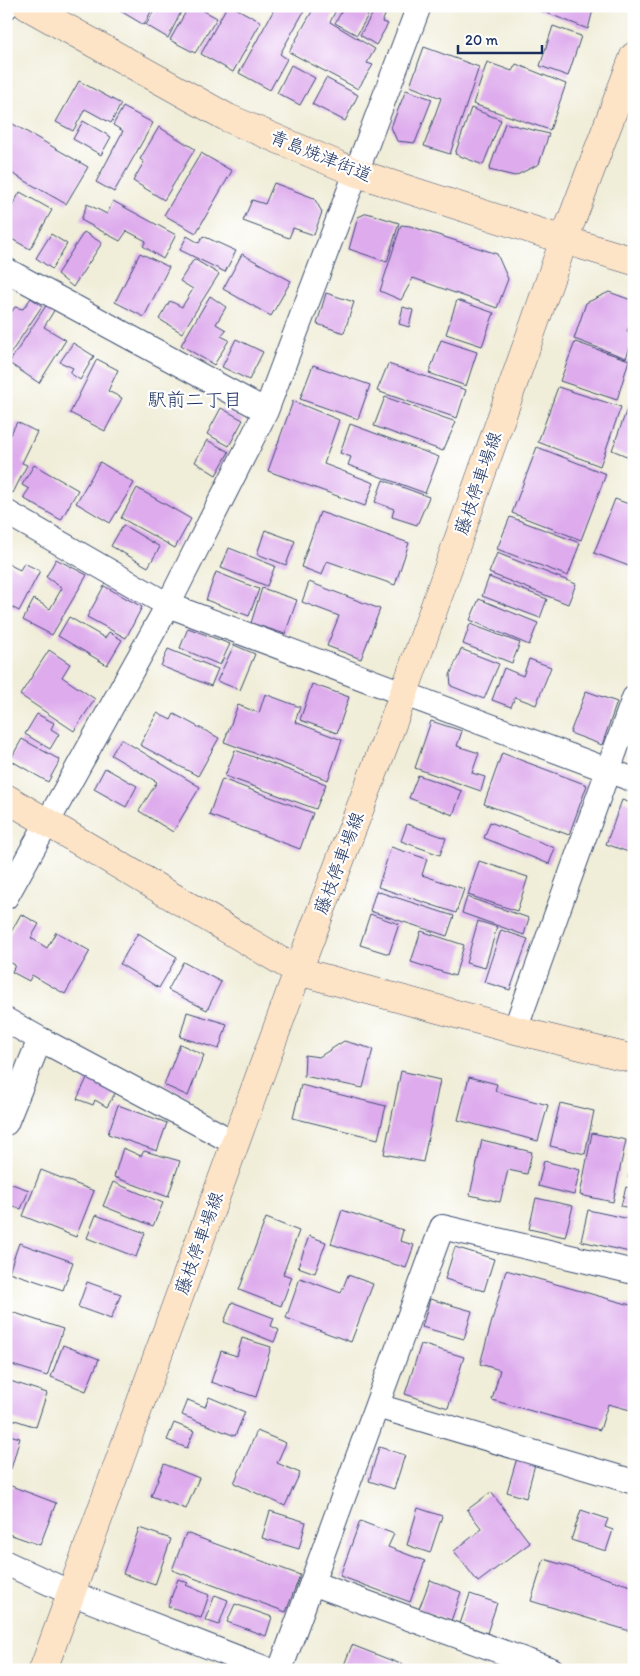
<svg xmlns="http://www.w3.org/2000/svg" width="640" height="1676" viewBox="0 0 640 1676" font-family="Itim,'Klee One',sans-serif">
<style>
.building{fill:#deaced}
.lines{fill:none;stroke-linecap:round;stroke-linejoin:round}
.street-casing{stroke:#3b4c70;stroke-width:26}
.secondary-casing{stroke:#3b4c70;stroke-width:29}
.street{stroke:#fff;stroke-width:24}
.secondary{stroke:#fee4c6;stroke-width:28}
.labels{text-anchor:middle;stroke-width:4.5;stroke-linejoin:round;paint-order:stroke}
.street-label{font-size:18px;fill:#1b2f5e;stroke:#fff}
.neighbourhood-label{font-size:19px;fill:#1b2f5e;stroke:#fff}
</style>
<rect width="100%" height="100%" fill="#fff"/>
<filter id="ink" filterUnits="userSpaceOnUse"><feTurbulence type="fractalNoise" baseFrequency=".02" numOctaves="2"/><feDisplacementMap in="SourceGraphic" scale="10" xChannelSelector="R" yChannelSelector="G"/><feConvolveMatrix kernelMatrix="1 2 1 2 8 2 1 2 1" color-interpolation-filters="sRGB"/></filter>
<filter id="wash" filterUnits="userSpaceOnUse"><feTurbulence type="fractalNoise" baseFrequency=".0096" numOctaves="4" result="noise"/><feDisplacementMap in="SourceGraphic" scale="20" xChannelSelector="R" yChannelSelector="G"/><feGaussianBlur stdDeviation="1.12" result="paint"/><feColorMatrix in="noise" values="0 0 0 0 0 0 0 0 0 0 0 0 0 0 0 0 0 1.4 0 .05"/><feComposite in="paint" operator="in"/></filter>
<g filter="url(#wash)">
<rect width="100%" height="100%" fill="#f0edd8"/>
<g id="blocks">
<path class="building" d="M112 6H154L144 25Z
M157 6H184L168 38 146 25Z
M189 6H195L217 18 195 53 170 40Z
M227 6H232L261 22 233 72 201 54Z
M276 6H307L280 54 287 59 270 90 239 73Z
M315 6H338L330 22 375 49 367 63 373 65 358 89 289 52Z
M345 6H373L357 35 335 23Z
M377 6 387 11 382 22 388 24 376 45 360 35Z
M529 6H594L588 29Z
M553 26 581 36 568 76 540 66Z
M424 47 479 67 450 154 424 146 441 98 410 86Z
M487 62 512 71 516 64 566 84 550 130 473 104Z
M291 65 315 78 300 105 277 93Z
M326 78 358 95 345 121 312 104Z
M79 81 121 104 111 123 85 109 73 131 56 122Z
M406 90 432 99 415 143 397 141 391 127Z
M123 107 153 123 114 192 96 182 123 131 113 125Z
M471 108 501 120 483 165 455 154Z
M6 120 88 167 66 204 6 170Z
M83 121 111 137 101 155 73 139Z
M505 123 549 134 539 164 515 176 489 170Z
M159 127 195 149 164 200 133 181 144 162 140 159Z
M201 153 232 171 196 233 164 215Z
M274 183 314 198 322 212 314 235 293 228 289 238 243 221 252 200 265 204Z
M20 192 52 210 30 249 6 236V217Z
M113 201 176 235 163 259 143 246 146 241 127 231 120 241 81 220 87 204 107 214Z
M367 213 399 223 387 262 349 249 358 217Z
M401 225 410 226 497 254 508 279 497 308 413 278 401 300 380 291Z
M84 232 102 243 73 287 57 274Z
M51 234 67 244 52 269 36 258Z
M187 236 199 243 203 236 236 251 225 272 180 250Z
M140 253 169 267 144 317 115 302Z
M242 254 291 281 271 316 223 289Z
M194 259 219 274 182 333 159 319 170 301 182 307 193 289 180 281Z
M6 286 11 288 6 296Z
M609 292 634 301V313L627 331 634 334V336L626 358 574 339 586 303Z
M326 293 354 302 344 333 317 324Z
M210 296 226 307 216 324 226 330 221 336 229 340 214 365 181 345Z
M31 298 42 306 6 360V320L15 307 23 309Z
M457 300 494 313 482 346 446 334Z
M47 304 55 309 44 327 66 340 39 383 9 363Z
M403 307 413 310 409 327 399 324Z
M236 339 263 352 249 380 222 367Z
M441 340 477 352 466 386 429 373Z
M575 342 629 360 617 400 560 381Z
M73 343 94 356 80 380 70 373 73 368 60 362Z
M634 347V360L629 359Z
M97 359 118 370 108 391 122 398 105 431 70 413Z
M388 364 466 390 457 418 377 391Z
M313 365 370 385 358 419 300 399Z
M558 387 621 407 600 466 538 442Z
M385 397 456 422 443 451 374 426Z
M293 401 339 420 324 464 374 483 365 506 268 471Z
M630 401 634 403V459L612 450Z
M221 408 243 420 229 446 207 434Z
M17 422 37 432 22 463 27 465 13 493 6 489V443Z
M350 424 439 457 425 493 348 465 351 457 340 453Z
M207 440 229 452 216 475 195 462Z
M537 447 606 474 581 540 512 513Z
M100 462 134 483 110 523 76 503Z
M34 465 78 490 61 520 23 498 29 489 22 485Z
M383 480 429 497 417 525 392 517 394 509 375 502Z
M137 488 191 519 175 548 121 518Z
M615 499 634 506V568L594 553Z
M320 512 409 543 395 585 327 561 322 575 301 567Z
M510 517 580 543 568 576 497 549Z
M123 525 160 547 148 567 111 546Z
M265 530 295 541 286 565 257 554Z
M229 548 275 566 267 586 221 568Z
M497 553 576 584 568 604 489 573Z
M56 559 87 575 52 635 23 620 34 599 50 609 62 588 46 577Z
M6 563 20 570 24 563 40 571 19 611 6 604Z
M216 572 259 589 249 616 206 600Z
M489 577 547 599 540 618 482 596Z
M309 582 380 609 361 659 327 646 339 616 302 602Z
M104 586 142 607 126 638 87 617Z
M262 588 297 600 285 634 251 623Z
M479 599 538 623 529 645 470 620Z
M69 617 105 638 109 632 122 640 107 665 58 636Z
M470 624 520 643 512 663 463 644Z
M188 628 230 644 220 665 180 648Z
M234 645 255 654 240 690 217 681Z
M168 649 218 669 211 686 161 666Z
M461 649 499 664 484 699 451 686 450 675Z
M49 650 70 664 62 677 95 699 74 731 20 695Z
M529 659 551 667 536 705 515 697 511 707 492 700 504 668 523 676Z
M312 684 349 697 337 733 300 720Z
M586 691 617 702 602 745 570 733Z
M265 694 300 707 295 722 342 740 328 780 224 742 238 705 259 713Z
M157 713 171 720 174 714 219 738 198 776 140 745Z
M37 714 54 723 51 729 59 734 50 749 25 734Z
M431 721 462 731 457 746 479 753 472 773 485 777 481 791 415 768Z
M22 739 60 760 48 782 10 760Z
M121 739 200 787 173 832 139 811 157 782 111 755Z
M235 750 326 784 316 809 225 776Z
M502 753 587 785 569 835 484 804Z
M105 768 137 786 126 807 94 789Z
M418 775 462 791 453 815 409 798Z
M222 779 313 813 300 849 209 815Z
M622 800 634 804V854L606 844Z
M490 822 555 848 549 864 484 838Z
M407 824 446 838 440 855 401 841Z
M391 847 427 859 422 875 464 889 456 913 378 887Z
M479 861 528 877 517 911 468 895Z
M376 891 454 916 447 936 370 911Z
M467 897 529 918 524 935 462 913Z
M21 914 39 924 31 938 47 948 56 932 90 951 65 994 32 975 29 981 12 972 15 965 6 960V941Z
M370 914 399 924 389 954 360 945Z
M478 921 497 927 485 968 466 963Z
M501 930 528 939 510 990 484 982Z
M421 931 464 945 455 976 411 962Z
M138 933 177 957 159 988 120 964Z
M183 962 221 982 207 1010 168 990Z
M187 1012 227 1024 219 1049 180 1037Z
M344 1041 373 1049 363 1088 304 1076 305 1055 319 1057Z
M180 1044 204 1055 188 1096 164 1085Z
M401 1071 440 1080 423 1162 384 1154Z
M89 1074 117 1090 107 1107 95 1100 93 1105 77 1099Z
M469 1077 497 1084 495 1091 548 1105 538 1141 458 1120Z
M301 1085 386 1106 378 1139 293 1118Z
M560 1103 594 1111 585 1154 550 1146Z
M118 1105 167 1123 157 1151 108 1134Z
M592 1133 626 1140 613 1202 580 1195Z
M482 1140 532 1152 527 1174 508 1170 500 1202 470 1195Z
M123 1148 141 1156 144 1151 180 1161 168 1197 114 1177Z
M633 1158H634V1179L628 1178Z
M544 1161 580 1170 574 1195 538 1186Z
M41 1170 94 1191 76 1237 23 1216Z
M113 1182 163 1203 153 1226 103 1206Z
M9 1183 29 1190 21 1209 6 1203V1191Z
M626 1187 634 1189V1209L621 1206Z
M536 1198 573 1206 565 1237 529 1229Z
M342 1210 403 1230 400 1241 414 1245 406 1268 331 1244Z
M588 1210 634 1220V1253L581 1241Z
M96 1215 145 1233 136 1257 87 1238Z
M266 1218 299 1231 283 1274 292 1277 281 1306 239 1290Z
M309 1236 326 1242 315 1273 298 1267Z
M19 1243 73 1262 63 1290 9 1272Z
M455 1247 494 1259 484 1291 445 1279Z
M506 1270 634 1306V1411L608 1404 600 1430 492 1400 500 1370 480 1364Z
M348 1275 373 1284 351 1342 286 1318 300 1278 341 1293Z
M87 1282 121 1294 111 1319 78 1307Z
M430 1299 472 1311 464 1339 422 1327Z
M232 1302 274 1318 271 1326 279 1330 274 1342 224 1322Z
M6 1310 63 1329 47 1376 6 1363Z
M242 1338 271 1347 256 1397 211 1382 221 1351 237 1356Z
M421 1344 464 1357 448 1408 405 1394Z
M63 1345 99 1359 86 1391 51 1377Z
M7 1380 47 1393 36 1427 6 1417Z
M209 1397 245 1412 235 1436 182 1415 188 1400 205 1407Z
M174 1423 194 1431 187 1448 167 1440Z
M257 1431 286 1443 277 1463 300 1473 285 1506 234 1483Z
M6 1434 20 1438 11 1469 6 1467Z
M379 1447 405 1455 394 1489 369 1481Z
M517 1458 535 1464 526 1498 507 1492Z
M164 1464 199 1478 186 1509 151 1496Z
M6 1484 56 1503 40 1545 6 1533Z
M491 1492 530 1543 478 1582 454 1551 482 1529 467 1510Z
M418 1508 442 1516 430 1553 407 1545Z
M581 1510 608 1519 605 1527 613 1530 606 1551 571 1540Z
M270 1511 306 1522 299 1549 262 1538Z
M360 1521 394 1534 388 1547 425 1561 410 1602 340 1576Z
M139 1528 171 1539 155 1585 123 1574Z
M186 1533 300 1575 286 1612 172 1570Z
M544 1559 634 1587 633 1632 531 1601Z
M178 1579 188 1583 186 1585 209 1595 201 1618 168 1606Z
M430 1580 461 1592 451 1621 419 1609Z
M470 1594 497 1603 487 1633 460 1624Z
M215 1595 228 1600 219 1625 205 1620Z
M235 1604 272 1617 266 1636 227 1622Z
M352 1645 416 1670H342Z"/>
</g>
</g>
<g filter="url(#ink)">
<use href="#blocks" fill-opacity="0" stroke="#3b4c70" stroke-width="1"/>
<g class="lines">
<defs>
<path id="street" d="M6 7 7 6
M6 270 266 411
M6 512 168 605 634 780
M6 897 168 605 266 411 419 6
M6 1020 40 1039 6 1123
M515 1030 634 698
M40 1039 235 1143
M377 1406 634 1482
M6 1563 71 1593 269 1670
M312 1583 552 1670
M280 1670 442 1227 634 1272"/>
<path id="secondary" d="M27 6 228 118 357 173 564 240 634 261
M6 798 298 971 515 1030 634 1059
M43 1670 298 971 404 693 564 240 634 56"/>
</defs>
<use href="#street" class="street-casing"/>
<use href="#secondary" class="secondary-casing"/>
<use href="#street" class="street"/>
<use href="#secondary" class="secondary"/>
</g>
</g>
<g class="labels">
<g class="street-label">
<text transform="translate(321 156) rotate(22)" y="6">青島焼津街道</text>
<text transform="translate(478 483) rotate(-71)" y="6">藤枝停車場線</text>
<text transform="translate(339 863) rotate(-69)" y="6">藤枝停車場線</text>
<text transform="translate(199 1243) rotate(-70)" y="6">藤枝停車場線</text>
</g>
<g class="neighbourhood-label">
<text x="195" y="406">駅前二丁目</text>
</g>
</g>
<rect width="640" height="1676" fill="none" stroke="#fff" stroke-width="25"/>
<path d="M458 45v8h84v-8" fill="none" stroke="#1b2f5e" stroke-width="2.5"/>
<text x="465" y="45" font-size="15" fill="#1b2f5e" stroke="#ffffff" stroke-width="4" paint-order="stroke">20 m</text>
</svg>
